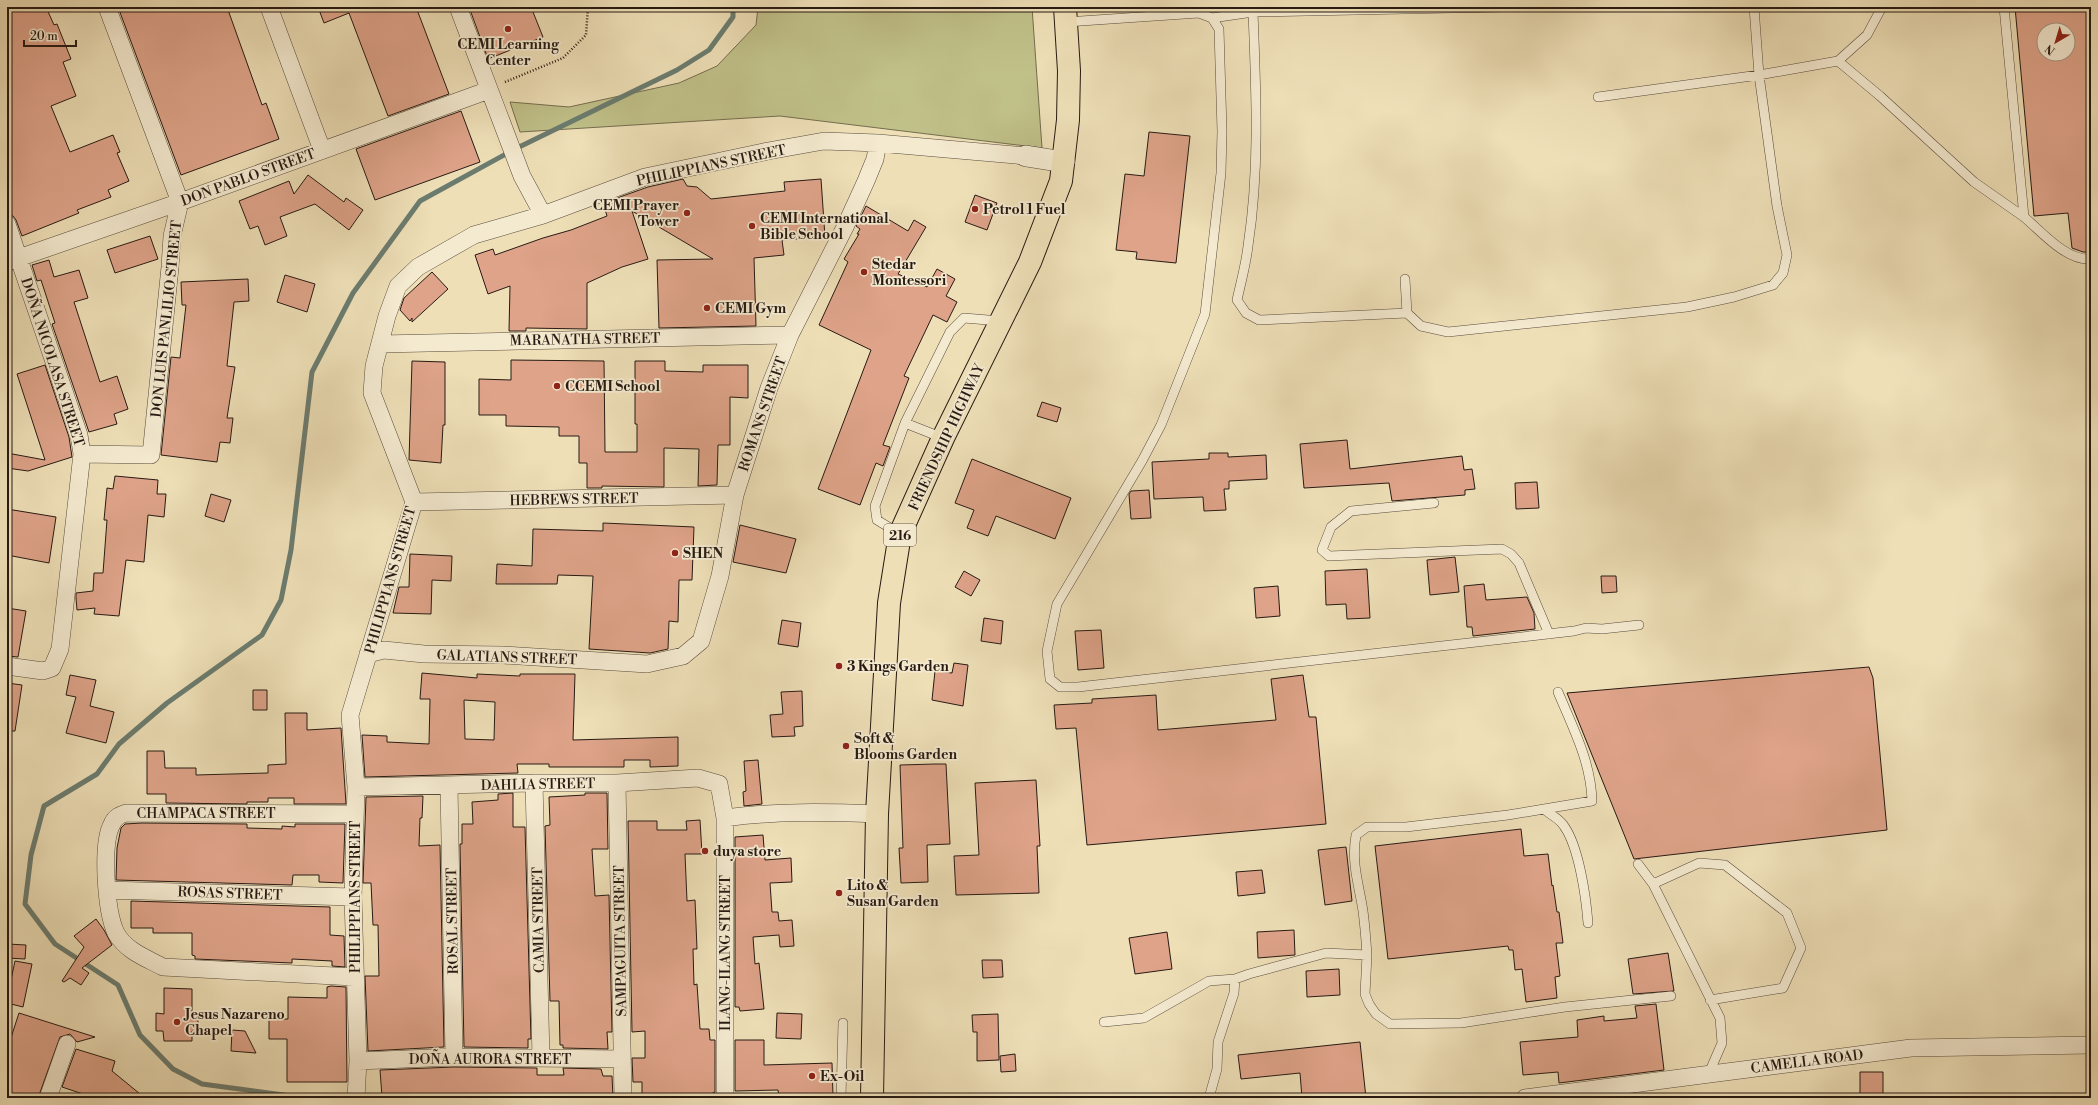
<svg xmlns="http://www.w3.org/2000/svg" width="2098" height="1105" viewBox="0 0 2098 1105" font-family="'Libre Bodoni',serif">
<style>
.green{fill:#c0c089;stroke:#746d4e}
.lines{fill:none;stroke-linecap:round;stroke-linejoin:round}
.stream{stroke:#6b7c6f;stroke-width:5}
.building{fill:#dea389;stroke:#271a13;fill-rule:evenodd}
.service-casing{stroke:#594b3c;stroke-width:10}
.minor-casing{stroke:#594b3c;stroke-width:18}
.tertiary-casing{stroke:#594b3c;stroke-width:22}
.primary-casing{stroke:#271a13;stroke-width:24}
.path{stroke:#271a13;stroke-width:2.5;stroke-dasharray:1 2;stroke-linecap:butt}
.service{stroke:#f4ead0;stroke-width:9}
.minor{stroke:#f4ead0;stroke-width:17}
.tertiary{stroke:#f4ead0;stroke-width:21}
.primary{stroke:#eedfb7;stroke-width:22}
.poi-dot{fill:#8f2418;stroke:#f4ead0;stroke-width:1.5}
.labels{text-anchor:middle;stroke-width:3.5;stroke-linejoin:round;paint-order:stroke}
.shield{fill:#f4ead0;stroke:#64584c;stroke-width:1}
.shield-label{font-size:13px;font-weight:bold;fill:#271a13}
.poi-label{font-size:14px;font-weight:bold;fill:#271a13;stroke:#f4ead0;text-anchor:start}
.street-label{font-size:14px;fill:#271a13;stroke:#f4ead0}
</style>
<rect width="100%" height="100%" fill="#eedfb7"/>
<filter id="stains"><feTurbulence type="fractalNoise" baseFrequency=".005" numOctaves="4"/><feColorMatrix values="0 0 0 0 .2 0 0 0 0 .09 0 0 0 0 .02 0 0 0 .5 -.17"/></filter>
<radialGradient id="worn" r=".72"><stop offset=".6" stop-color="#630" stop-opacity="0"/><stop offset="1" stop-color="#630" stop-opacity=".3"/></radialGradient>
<path class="green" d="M758 7H1032L1042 148 780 116 520 132 510 102 569 107 679 83 717 66 756 25Z"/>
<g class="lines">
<path class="stream" d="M306 1098 202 1084 173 1069 140 1035 118 985 55 944 25 904 31 855 44 806 97 774 119 744 167 703 262 635 281 600 291 550 312 372 353 293 420 201 515 149 677 70 709 50 733 17V7"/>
</g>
<path class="building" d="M7 7H46L54 25 57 24 71 59 63 62 76 96 51 106 70 152 113 135 120 152 117 153 129 181 108 190 111 197 77 210 79 213 22 236 16 220 13 216 7 214Z
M118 7H227L262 105 266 103 279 139 181 175Z
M318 7H416L449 94 388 116 349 13 324 23Z
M469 7H531L543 37 488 59Z
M2015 7H2091V252H2083L2072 248 2068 213 2034 216ZM2044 30H2068V54H2044Z
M461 111 480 162 375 200 356 149Z
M1149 132 1190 136 1176 263 1136 259 1137 252 1116 250 1125 174 1144 176Z
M308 175 344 202 346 198 363 210 349 230 315 204 280 217 287 236 265 245 258 226 250 229 239 201 289 181 294 194Z
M683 179 687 186 697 187 711 199 785 191 784 182 821 179 825 237 782 240 784 255 754 258 756 326 659 328 657 260 713 259 632 211 648 259 622 267 587 283V329L526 328V331H509L510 286 488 294 475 255 493 249 495 255 543 238 571 230 607 216 603 203 648 187Z
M975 195 997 203 987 230 965 222Z
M866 206 908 231 914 220 926 227 898 274 927 287 937 269 955 279 946 296 957 302 947 322 933 315 904 376 909 378 883 445 890 447 883 466 876 463 860 505 818 489 871 350 819 325 848 262 844 259 859 234H857L860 229 856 226Z
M150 236 158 259 115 273 107 250Z
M49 260 54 277 79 270 88 298 74 302 100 382 117 376 128 409 114 414 117 424 89 432 52 324 55 323 41 280 37 281 32 265Z
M432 272 448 289 412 322V318L410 321 400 310 404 298Z
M285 275 315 284 307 312 277 302Z
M248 279 249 301 234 302 227 366 235 367 227 418H233L230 443 220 442 217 462 161 455 171 357 180 358 186 305H182L181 282Z
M511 360 604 361 605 452H637V424H635V361H665V371L703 372V365H748V398L730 397V445H718L717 485 698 486 699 449 664 448V487L602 486V488H587V463H579V436H559V427L506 426V415H479V379L511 380Z
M412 361 445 362V425H443L441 463 409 460Z
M45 365 69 437 72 457 28 471 7 468V453L45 460 17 374Z
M1042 402 1061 408 1057 422 1037 416Z
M1347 440 1350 469 1462 456 1464 470 1472 469 1475 489 1465 490V495L1392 501 1389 483 1304 488 1300 444Z
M1209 453H1228V457L1266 455 1267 479 1229 481V489H1224L1226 510 1204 511 1203 497 1154 499 1152 462 1209 459Z
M972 459 1071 498 1055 539 996 516 988 536 967 528 974 510 955 503Z
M115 476 158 480 157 494H166L164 517 148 515 144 562 126 560 119 616 94 614 95 608 77 610 76 598V593L93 591 94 573H103L107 520H104L107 488 113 489Z
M1537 482 1539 508 1516 509 1515 483Z
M1149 490 1151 518 1131 519 1129 494 1131 491Z
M211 494 231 500 224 522 205 516Z
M7 509 56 517 49 563 7 555Z
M603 523 694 527 692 580H679L678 622 669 621 668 649 650 653 589 649 593 576 558 575 557 584H496L497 564 532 566 533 529 603 531Z
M740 525 796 539 786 573 733 562Z
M410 554 452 556 451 581 432 580 431 614 393 613 399 587H409Z
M1455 557 1459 592 1430 595 1427 560Z
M1367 569 1370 618 1347 619 1346 604 1326 605 1325 571Z
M964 571 980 580 971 596 955 587Z
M1601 576H1616L1617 592 1602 593Z
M1484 584 1486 600 1527 597 1534 613 1535 629 1473 636 1472 627H1467L1464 586Z
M1278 586 1280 616 1256 618 1254 588Z
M7 608 26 611 18 657 7 656Z
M984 618 1003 621 1001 644 981 641Z
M782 620 801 623 798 647 778 644Z
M1101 630 1104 668 1078 670 1075 631Z
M954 663 968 665 963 706 932 700 935 671 952 673Z
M1869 667 1873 678 1887 830 1634 859 1567 693Z
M422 673 477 678V674L520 676V674H575L573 740 678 737V766L650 767V760H624V767H549V764H517L518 773 365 777 362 735 387 736V742L429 744 430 699H420ZM464 700 495 702 494 740 465 739Z
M70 675 96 680 90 706 114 712 106 743 66 733 76 697 66 695Z
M1303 675 1309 717H1316L1326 824 1087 845 1076 728 1056 729 1054 705 1092 703V699L1156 695 1158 730 1276 720 1271 679Z
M7 683 22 685 15 731H7Z
M253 690H267V710H253Z
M802 691 803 726 794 727 795 736 772 737 770 715 783 714 781 692Z
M285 713H307V730L341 728 346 804H294V798H268V802H247V804L166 803V794H147V751H164L165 768H196V775L268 773V765L286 764Z
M758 760 762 804 744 806 743 792 746 791 744 761Z
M935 764H946L950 844 927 845 928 882 901 883 899 848H903L900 765Z
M1036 780 1040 846H1037L1039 893 956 895 954 856 979 855 975 783Z
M513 793V827H525L531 1039H528V1048L464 1047 460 844H462V824H473L472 802 498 800V794Z
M585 793H607L608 849H592L595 896 609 895 612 1032H607L608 1049 563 1048V1045H560L559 1001H550L545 826 550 825 549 797 585 795Z
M423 796 422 818H420L419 846 440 845 444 1047 368 1051 365 976H379L378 925H373L371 883H363L366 797Z
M700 820 702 854H685L687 901 695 900 697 949H693L694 985 697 984 700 1029H709L710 1040H715V1092L711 1094 712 1098H642V1082H633L632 1058H645V1031L632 1032 628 821H657V830H687L686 821Z
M142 823 247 824V828L282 829V826L295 827V824H345L343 883 319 882V875H293L292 885 116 880 117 848 121 828 125 824Z
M1521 829 1524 856 1548 854 1552 886 1553 885 1557 912H1559L1563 943H1556L1560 976 1555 977 1557 998 1526 1002 1522 969 1515 970 1513 950H1509L1508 946 1388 959 1375 846Z
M763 835 765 860 791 858 792 882 770 883 772 912H778L779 921 792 920 794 946 780 947 779 935 753 937 755 964 759 963 764 1009 740 1011 739 1007H735V837Z
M1346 847 1352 901 1325 905 1318 850Z
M1262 870 1265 893 1238 896 1236 872Z
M131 901 330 907V935L344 936 345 967 332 966V961L292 959V963L195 959V956L192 955V933H153V928H131Z
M96 919 104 930 112 945 82 968 89 973 81 985 70 978 64 982 62 981 84 947 74 936Z
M1294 930 1295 955 1258 958 1257 932Z
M1167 932 1172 969 1135 974 1129 938Z
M7 944 26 945 25 959 7 958Z
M1668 953 1674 991 1633 994 1628 959Z
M982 960H1002L1003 977 983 978Z
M15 961 32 964 23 1007 7 1003V989H9Z
M1339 969 1340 995 1307 997 1306 971Z
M331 986 346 987 347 1082H287V1039H269V1019H288V997L327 998V987Z
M164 988 192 989V1014H198V1031H192V1041H164L163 1031H156V1013L164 1014Z
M1656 1004 1664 1070 1559 1083 1558 1072 1523 1075 1520 1042 1578 1037 1577 1020 1604 1016V1021L1637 1018 1635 1006Z
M19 1013 95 1037 77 1042 70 1034 60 1037 38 1098H7V1050Z
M777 1013 802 1014 801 1039 776 1038Z
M998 1014 999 1060 977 1061V1032H973L972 1015Z
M232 1030 245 1031 256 1053 231 1051Z
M735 1040H764V1065L832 1063 833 1096 779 1098 778 1090 735 1091Z
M1360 1042 1366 1098H1302L1300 1073 1241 1079 1238 1055Z
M76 1049 115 1061 112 1071 145 1098H95L62 1087Z
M1015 1054 1016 1071 1001 1072 1000 1056Z
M454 1067 537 1068V1075H564L563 1068 601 1069 603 1076H612L613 1098 382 1097 380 1070Z
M1860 1072H1883V1098H1860Z"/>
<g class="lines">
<defs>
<path id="service" d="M2004 7 2024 217C2042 232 2066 261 2091 259
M1212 18 1253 12
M1066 22 1199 13 1212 18 1219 29 1222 131 1221 173 1205 314 1161 425 1142 461 1057 604 1047 651 1050 679 1060 687H1078L1574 631 1586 628 1602 629 1639 625
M1838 61 1880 96 1974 182 2024 217
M1598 97 1759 75 1838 61 1867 35 1882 7
M1405 279 1407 313 1421 326 1448 332 1687 307 1734 297 1773 285 1783 273 1787 255 1777 206 1759 75 1754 7
M1407 313 1259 320 1246 313 1237 300C1241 282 1246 264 1248 246 1260 168 1256 90 1253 12L1501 7
M905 423 943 438
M1434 503 1351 511 1331 527 1322 550 1329 556 1502 549 1511 554 1519 563 1549 634
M900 534 877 520 875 506 905 423 950 332 964 318 1000 321
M1545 810C1551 815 1560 819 1564 826 1579 847 1586 897 1588 923
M1638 864 1653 884 1720 1018 1722 1043 1709 1073
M1653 884 1699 863 1725 865 1787 913 1801 948 1783 988 1710 1000
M1367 955C1366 940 1365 926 1363 911 1359 884 1351 864 1356 835L1367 827H1406L1508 815 1592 801C1591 762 1573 728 1558 692
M1104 1022 1144 1018 1209 981 1235 979
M841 1098 843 1023
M1209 1098 1217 1069 1218 1042 1234 993 1235 979 1249 974 1326 953 1367 955 1365 994 1369 1004 1376 1014 1390 1024 1461 1023 1565 1007 1671 996"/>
<path id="minor" d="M269 7 322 150
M458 7 522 176 543 215
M7 224 79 435 82 454 60 649 52 668 43 671 7 666
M7 262 180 202 489 90
M381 344 790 335
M82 454 151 455 170 267 172 236 180 202 107 7
M414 502 735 495
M368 654 384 650 424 654 503 655 647 664 683 656 701 641 720 576 735 495 769 388 790 335 845 227 866 181 875 159 878 143
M534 783 541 1057
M617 783 623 1098
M449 786 454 1057
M356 787 534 783H617L698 778 719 784 725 818V1098
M725 818C776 811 826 812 877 814
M107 890 353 897
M354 977 163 967C146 958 126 951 116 933 106 912 101 844 112 824 115 817 120 815 126 813L355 814
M358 1061 454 1057 622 1059
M48 1098 67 1044
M356 1098 358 1061 353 897 356 787 350 715 414 502 372 393 374 366 387 316 398 286 418 267 474 235 543 215 645 177 768 151 824 141 878 143 1026 156
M1525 1098 1911 1048 2091 1045"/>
<path id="tertiary" d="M1026 156 1064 162"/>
<path id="primary" d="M872 1098 877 814 889 603 900 534 943 438 1030 262 1061 181 1068 120 1069 71 1065 7"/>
</defs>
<use href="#service" class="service-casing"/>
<use href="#minor" class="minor-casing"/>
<use href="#tertiary" class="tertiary-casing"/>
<use href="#primary" class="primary-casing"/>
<path class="path" d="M505 82 563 58 586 35 588 7"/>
<use href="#service" class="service"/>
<use href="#minor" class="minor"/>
<use href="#tertiary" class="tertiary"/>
<use href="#primary" class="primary"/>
</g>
<g class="poi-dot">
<circle cx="508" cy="29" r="4"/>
<circle cx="975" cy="209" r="4"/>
<circle cx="687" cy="213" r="4"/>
<circle cx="752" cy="226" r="4"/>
<circle cx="864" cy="272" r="4"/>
<circle cx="707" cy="308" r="4"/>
<circle cx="557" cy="386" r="4"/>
<circle cx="675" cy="553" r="4"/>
<circle cx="839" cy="666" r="4"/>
<circle cx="846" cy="746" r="4"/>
<circle cx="705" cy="851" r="4"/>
<circle cx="839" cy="893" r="4"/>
<circle cx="177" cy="1022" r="4"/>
<circle cx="812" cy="1076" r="4"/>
</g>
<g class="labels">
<rect class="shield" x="884" y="524" width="32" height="22" rx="3"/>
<g class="shield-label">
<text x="900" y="540">216</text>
</g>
<g class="poi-label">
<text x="508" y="49" text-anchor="middle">CEMI Learning<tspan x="508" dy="16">Center</tspan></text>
<text x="679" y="210" text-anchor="end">CEMI Prayer<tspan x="679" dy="16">Tower</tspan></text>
<text x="983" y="214">Petrol 1 Fuel</text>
<text x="760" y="223">CEMI International<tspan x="760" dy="16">Bible School</tspan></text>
<text x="872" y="269">Stedar<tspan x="872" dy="16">Montessori</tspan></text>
<text x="715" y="313">CEMI Gym</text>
<text x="565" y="391">CCEMI School</text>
<text x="683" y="558">SHEN</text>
<text x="847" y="671">3 Kings Garden</text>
<text x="854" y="743">Soft &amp;<tspan x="854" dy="16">Blooms Garden</tspan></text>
<text x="713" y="856">duya store</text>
<text x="847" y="890">Lito &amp;<tspan x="847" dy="16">Susan Garden</tspan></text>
<text x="185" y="1019">Jesus Nazareno<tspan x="185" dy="16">Chapel</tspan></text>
<text x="820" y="1081">Ex-Oil</text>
</g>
<g class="street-label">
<text transform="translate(711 165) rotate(-12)" y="5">PHILIPPIANS STREET</text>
<text transform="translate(248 177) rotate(-20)" y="5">DON PABLO STREET</text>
<text transform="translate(166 319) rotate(-84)" y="5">DON LUIS PANLILIO STREET</text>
<text transform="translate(585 339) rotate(-1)" y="5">MARANATHA STREET</text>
<text transform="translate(53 362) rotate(72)" y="5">DOÑA NICOLASA STREET</text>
<text transform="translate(762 414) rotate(-71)" y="5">ROMANS STREET</text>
<text transform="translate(946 437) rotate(-65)" y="5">FRIENDSHIP HIGHWAY</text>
<text transform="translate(574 499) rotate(-1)" y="5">HEBREWS STREET</text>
<text transform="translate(390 580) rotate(-74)" y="5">PHILIPPIANS STREET</text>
<text transform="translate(507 657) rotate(2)" y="5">GALATIANS STREET</text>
<text transform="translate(538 784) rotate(-1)" y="5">DAHLIA STREET</text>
<text x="206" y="818">CHAMPACA STREET</text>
<text transform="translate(230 893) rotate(2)" y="5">ROSAS STREET</text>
<text transform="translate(355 897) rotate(-90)" y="5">PHILIPPIANS STREET</text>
<text transform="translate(538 920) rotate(-91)" y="5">CAMIA STREET</text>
<text transform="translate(452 921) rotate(-91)" y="5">ROSAL STREET</text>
<text transform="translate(620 941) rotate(-91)" y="5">SAMPAGUITA STREET</text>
<text transform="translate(725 953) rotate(-90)" y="5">ILANG-ILANG STREET</text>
<text x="490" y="1064">DOÑA AURORA STREET</text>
<text transform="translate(1807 1061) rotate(-7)" y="5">CAMELLA ROAD</text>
</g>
</g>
<rect width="2098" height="1105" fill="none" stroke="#eedfb7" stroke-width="24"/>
<rect x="8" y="8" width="2082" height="1089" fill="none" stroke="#271a13" stroke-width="2"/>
<rect x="12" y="12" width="2074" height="1081" fill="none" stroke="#271a13"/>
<g transform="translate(2056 42) rotate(218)"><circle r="19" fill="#f4ead0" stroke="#a29784"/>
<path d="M0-3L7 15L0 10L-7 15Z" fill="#8f2418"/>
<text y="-6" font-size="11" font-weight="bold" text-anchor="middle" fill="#271a13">N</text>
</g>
<path d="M24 40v6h52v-6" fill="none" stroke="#271a13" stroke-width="2"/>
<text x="30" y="40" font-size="12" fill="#271a13" stroke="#f4ead0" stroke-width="3" paint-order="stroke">20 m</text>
<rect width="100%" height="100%" filter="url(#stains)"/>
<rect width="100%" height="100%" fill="url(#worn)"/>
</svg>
